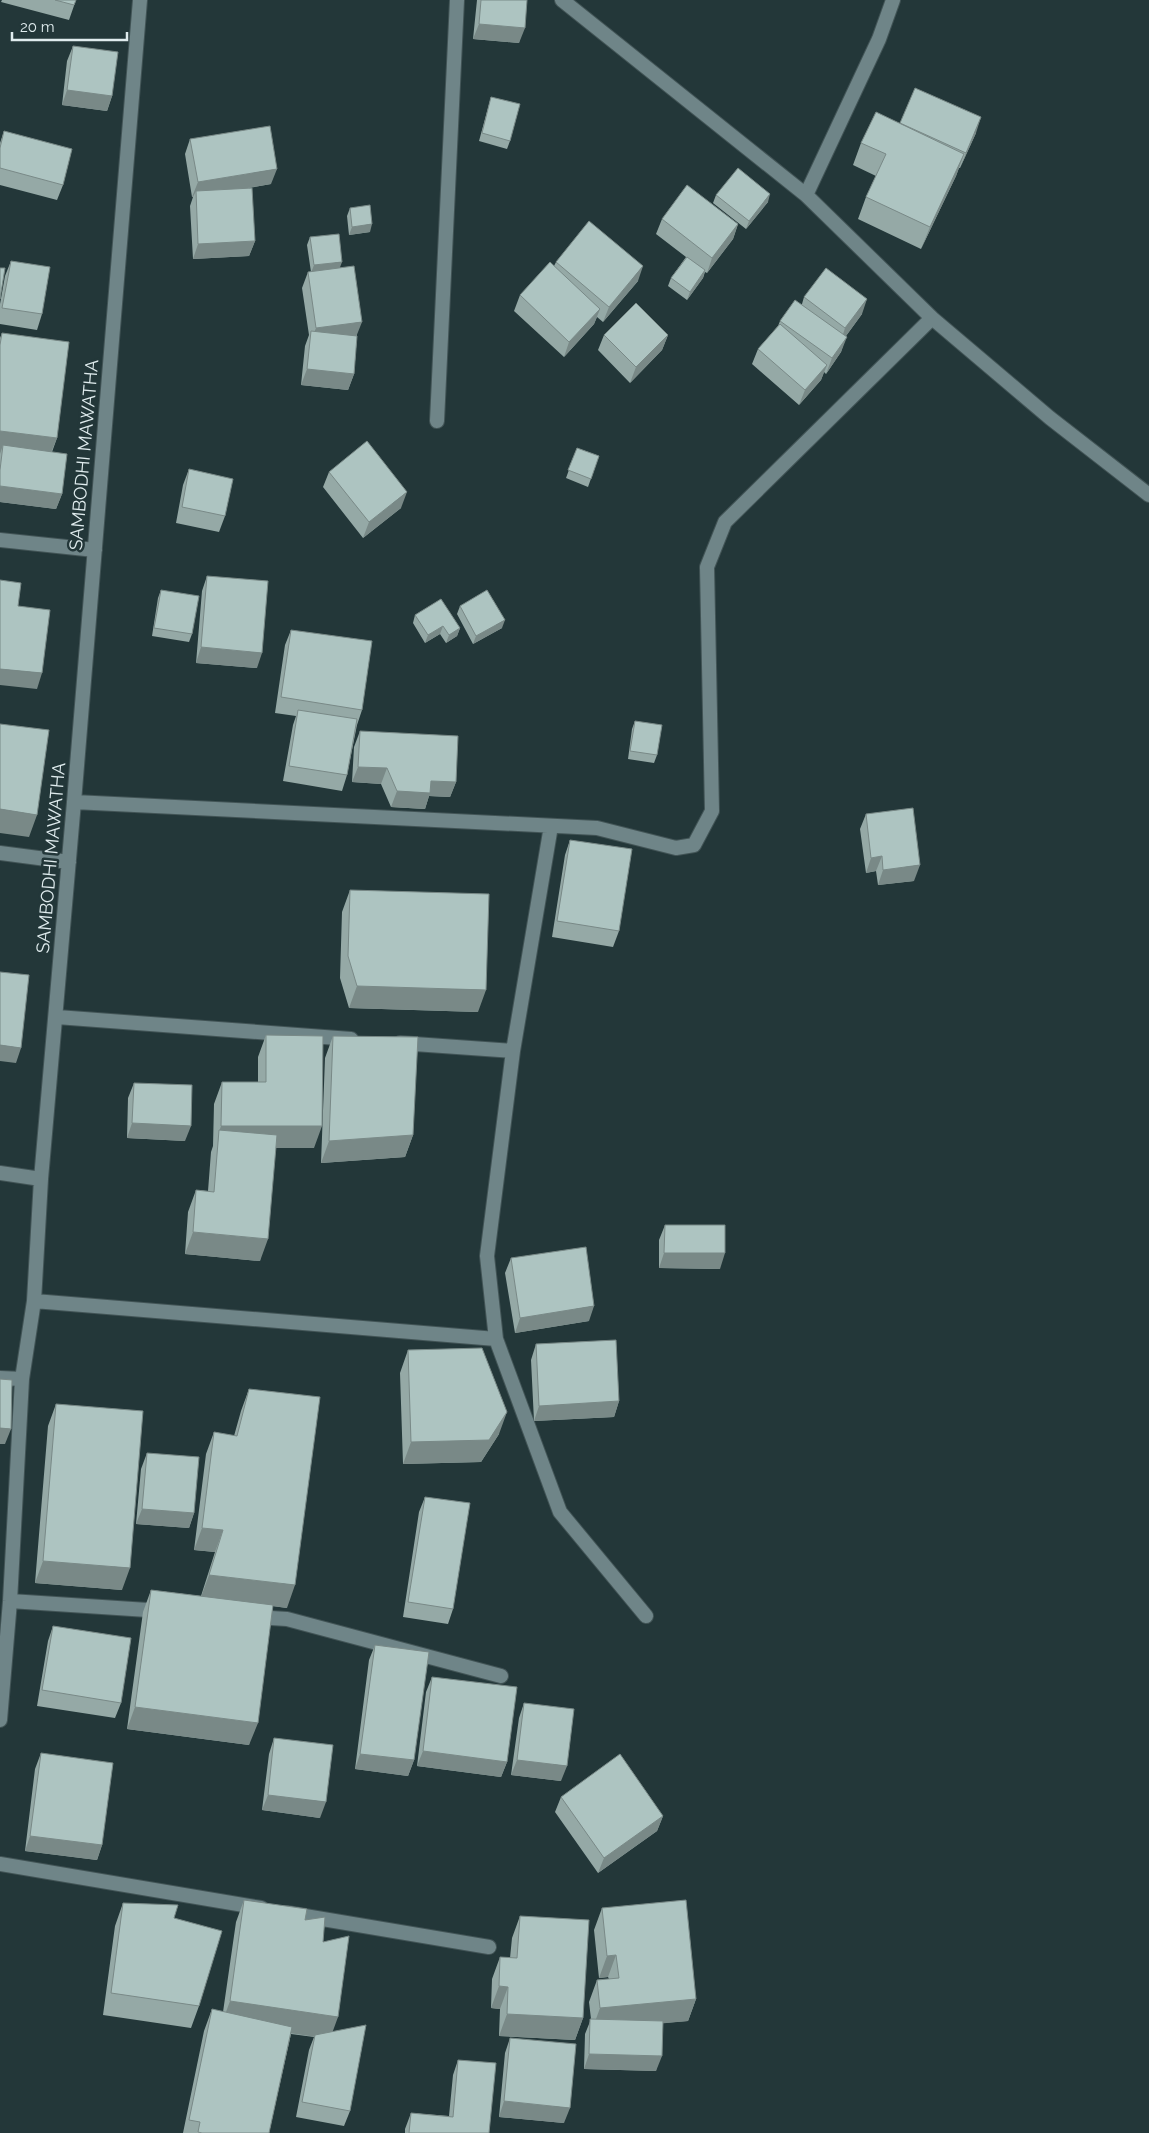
<svg xmlns="http://www.w3.org/2000/svg" width="1149" height="2133" viewBox="0 0 1149 2133" font-family="Raleway,sans-serif">
<style>
.lines{fill:none;stroke-linecap:round;stroke-linejoin:round}
.minor-casing{stroke:#425456;stroke-width:16}
.minor{stroke:#6f8588;stroke-width:14}
.wall{fill:#95a9a6}
.shaded-wall{fill:#798987}
.building{fill:#adc4c1;stroke:#798987}
.labels{text-anchor:middle;stroke-width:5;stroke-linejoin:round;paint-order:stroke}
.street-label{font-size:18px;fill:#e0ecee;stroke:#233739}
</style>
<rect width="100%" height="100%" fill="#233739"/>
<g class="lines">
<defs>
<path id="minor" d="M562 0 806 195 932 318 1050 418 1149 495
M806 195 879 39 893 0
M437 421 457 0
M0 540 95 550
M74 802 597 828 676 848 694 845 712 811 707 567 725 522 932 318
M551 826 513 1051 487 1256 496 1339 560 1512 646 1616
M0 853 69 862
M57 1017 351 1039
M400 1043 513 1051
M0 1173 41 1179
M34 1301 496 1339
M0 1378 22 1379
M10 1601 163 1611
M254 1617 287 1619 501 1676
M0 1720 10 1601 22 1379 34 1301 41 1179 74 802 140 0
M0 1864 261 1908
M287 1913 489 1947"/>
</defs>
<use href="#minor" class="minor-casing"/>
<use href="#minor" class="minor"/>
</g>
<path class="wall" d="M2 0H76L69 20 1 2Z
M477 0H527L519 43 473 39Z
M73 46 112 96 107 111 62 105 67 61Z
M491 97 510 141 507 149 479 141Z
M900 123 976 133 960 168H959L956 176 921 249 858 219 866 197 876 176 853 165 861 143Z
M4 131 63 185 57 200 0 185V143Z
M190 139 271 184 249 188 255 241 249 256 193 259 190 206 193 197H192L185 154Z
M716 195 768 202 746 229 713 203Z
M350 208 370 232 349 235 347 216Z
M662 219 738 224 733 239 707 273 705 272 703 278 687 300 668 286 671 278 686 257 656 234Z
M310 237 340 268 357 336 354 374 348 390 301 385 305 346 309 335 302 288 308 272H311L307 245Z
M11 261 42 314 37 330 0 324V304L5 276Z
M556 262 638 281 603 322 597 317 594 324 564 357 514 311 520 295 554 266Z
M804 297 862 314 846 336 841 352 826 374 824 372 821 380 799 405 752 364 758 349 778 326 780 321 802 304Z
M2 333 57 438 52 452 62 494 56 509 0 502V338Z
M604 335H668L662 350 630 383 598 350Z
M577 448 599 456 588 487 566 478Z
M189 469 225 516 219 532 176 523 183 485Z
M329 472 401 508 363 538 323 487Z
M207 576 257 668 196 663 202 591Z
M161 590 192 634 189 642 152 636 158 598Z
M460 606 502 628 473 644 457 614Z
M415 615 460 628 457 636 446 643 440 634 425 643 413 623Z
M291 630 362 710 357 725 347 775 342 791 283 781 293 725 296 716 275 713 285 645Z
M635 721 657 755 654 763 628 759 632 729Z
M360 731 456 782 450 797 429 796 425 809 391 807 381 784 352 782 354 747Z
M866 814 914 881 878 885 876 871 866 873 860 829Z
M570 840 619 931 613 947 552 937 565 855Z
M350 890 478 1012 349 1008 340 978 342 912Z
M266 1035 314 1148H276L260 1261 185 1254 188 1212 196 1190 208 1191 211 1152 213 1146 214 1104 222 1082H258V1057Z
M333 1036 413 1135 405 1157 321 1163 325 1058Z
M134 1083 185 1141 127 1138 128 1098Z
M665 1225 720 1269 659 1268V1240Z
M511 1258 589 1321 515 1333 505 1273Z
M536 1344 619 1401 614 1417 534 1421 531 1360Z
M408 1350 499 1434 481 1462 403 1464 400 1373Z
M249 1389 287 1608 273 1606 249 1745 127 1729 143 1612 151 1590 201 1596 215 1552 194 1550 206 1454 214 1432 234 1436 241 1411Z
M56 1404 122 1590 35 1583 48 1426Z
M147 1453 194 1513 189 1528 136 1524 141 1469Z
M425 1497 453 1609 448 1624 403 1617 419 1512Z
M53 1626 121 1703 115 1718 37 1706 48 1641Z
M375 1645 414 1760 408 1776 355 1769 369 1660Z
M432 1677 507 1762 501 1777 417 1766 426 1692Z
M524 1703 561 1781 511 1775 519 1718Z
M274 1738 320 1818 262 1810 269 1754Z
M41 1753 102 1845 97 1860 25 1851 35 1769Z
M561 1797 663 1816 657 1831 598 1873 555 1812Z
M244 1900 305 1920 323 1942 332 2032 350 2111 344 2126 296 2117 309 2050 314 2037 291 2034 269 2133H183L204 2031 212 2009 223 2012 236 1922Z
M123 1903 174 1918 199 2006 191 2028 103 2015 115 1926Z
M602 1908 696 1999 688 2021 663 2023 656 2071 584 2069 585 2034 591 2019 589 2002 597 1980 609 1979 608 1977 599 1978 594 1930Z
M520 1916 583 2018 575 2040 499 2036 500 2009 491 2008 492 1979 500 1957 510 1958 512 1938Z
M510 2038 564 2123 499 2117 505 2053Z
M458 2060 489 2133H405V2129L411 2113 449 2116 453 2075Z"/>
<path class="shaded-wall" d="M479 24 525 28 519 43 473 39Z
M67 90 112 96 107 111 62 105Z
M981 117 976 133 960 168 966 153Z
M964 154 956 176 921 249 930 227Z
M277 169 271 184 196 197V191L193 197H192L198 182Z
M770 194 768 202 746 229 749 221Z
M372 224 370 232 349 235 352 227Z
M738 224 733 239 707 273 712 258Z
M255 241 249 256 193 259 198 244Z
M342 262 339 270 311 273 314 265Z
M643 266 638 281 603 322 609 307Z
M705 270 703 278 687 300 690 292Z
M867 299 862 314 840 344 845 328Z
M600 309 594 324 564 357 569 342Z
M362 322 356 337 310 343 316 328Z
M668 335 662 350 630 383 636 367Z
M847 337 841 352 826 374 832 358Z
M827 365 821 380 799 405 805 390Z
M307 369 354 374 348 390 301 385Z
M0 431 57 438 48 460 3 445 0 454Z
M0 486 62 494 56 509 0 502Z
M407 492 401 508 363 538 369 522Z
M505 620 502 628 473 644 476 636Z
M443 626 440 634 425 643 428 635Z
M460 628 457 636 446 643 449 635Z
M201 647 262 653 257 668 196 663Z
M0 669 42 673 37 689 0 685Z
M358 767 387 768 381 784 352 782Z
M431 781 456 782 450 797 429 796 425 809 391 807 397 791Z
M0 809 37 815 29 837 0 833Z
M882 856 876 871 866 873 871 858Z
M920 865 914 881 878 885 883 870Z
M357 986 486 990 478 1012 349 1008Z
M0 1045 21 1048 16 1063 0 1061Z
M132 1123 191 1126 185 1141 127 1138Z
M221 1126H322L314 1148H218L219 1132Z
M413 1135 405 1157 321 1163 329 1141Z
M193 1232 268 1239 260 1261 185 1254Z
M664 1253H725L720 1269 659 1268Z
M594 1306 589 1321 515 1333 520 1318Z
M619 1401 614 1417 534 1421 539 1406Z
M507 1412 499 1434 481 1462 403 1464 411 1442Z
M0 1428 11 1429 5 1444H0Z
M142 1509 194 1513 189 1528 136 1524Z
M202 1528 223 1530 215 1552 194 1550Z
M43 1561 130 1568 122 1590 35 1583Z
M209 1575 295 1585 287 1608 201 1597Z
M135 1707 258 1723 249 1745 127 1729Z
M423 1751 507 1762 501 1777 417 1766Z
M360 1754 414 1760 408 1776 355 1769Z
M517 1760 567 1766 561 1781 511 1775Z
M268 1795 326 1802 320 1818 262 1810Z
M663 1816 657 1831 598 1873 604 1858Z
M30 1836 102 1845 97 1860 25 1851Z
M616 1955 608 1977 599 1978 607 1956Z
M499 1986 508 1987 500 2009 491 2008Z
M696 1999 688 2021 592 2030 600 2008Z
M230 2001 338 2017 330 2039 222 2023Z
M507 2014 583 2018 575 2040 499 2036Z
M589 2054 662 2056 656 2071 584 2069Z
M504 2101 570 2108 564 2123 499 2117Z"/>
<path class="building" d="M55 0H76L74 5Z
M481 0H527L525 28 479 24Z
M73 46 118 52 112 96 67 90Z
M915 88 981 117 966 153 900 123Z
M491 97 520 104 510 141 482 133Z
M876 112 964 154 930 227 866 197 886 154 861 143Z
M270 126 277 169 198 182 190 139Z
M4 131 72 149 63 185 0 168V148Z
M738 168 770 194 749 221 716 195Z
M687 185 738 224 712 258 662 219Z
M252 188 255 241 198 244 196 191Z
M370 205 372 224 352 227 350 208Z
M589 221 643 266 609 307 556 262Z
M339 234 342 262 314 265 310 237Z
M687 257 705 270 690 292 671 278Z
M11 261 50 267 42 314 2 308Z
M550 262 600 309 569 342 520 295Z
M354 266 362 322 316 328 308 272Z
M0 268H5L0 299Z
M826 268 867 299 845 328 804 297Z
M795 300 847 337 832 358 780 321Z
M636 303 668 335 636 367 604 335Z
M780 324 827 365 805 390 758 349Z
M311 331 357 336 354 374 307 369Z
M2 333 69 342 57 438 0 431V345Z
M367 441 407 492 369 522 329 472Z
M3 445 67 454 62 494 0 486V470Z
M577 448 599 456 591 479 568 470Z
M189 469 233 479 225 516 182 507Z
M207 576 268 581 262 653 201 647Z
M0 580 21 583 18 606 50 610 42 673 0 669Z
M161 590 199 596 192 634 154 628Z
M487 590 505 620 476 636 460 606Z
M441 599 460 628 449 635 443 626 428 635 415 615Z
M291 630 372 641 362 710 281 697Z
M298 710 357 719 347 775 289 766Z
M635 721 662 725 657 755 630 751Z
M0 724 49 730 37 815 0 809Z
M360 731 458 736 456 782 431 781 430 793 397 791 387 768 358 767Z
M913 808 920 865 883 870 882 856 871 858 866 814Z
M570 840 632 849 619 931 557 921Z
M350 890 489 894 486 990 357 986 348 956Z
M0 972 29 975 21 1048 0 1045Z
M266 1035 323 1036 322 1126H221L222 1082H266Z
M333 1036 418 1037 413 1135 329 1141Z
M134 1083 192 1085 191 1126 132 1123Z
M219 1130 277 1135 268 1239 193 1232 196 1190 214 1192Z
M665 1225H725V1253H664Z
M586 1247 594 1306 520 1318 511 1258Z
M616 1340 619 1401 539 1406 536 1344Z
M482 1348 507 1412 489 1440 411 1442 408 1350Z
M0 1379 12 1380 11 1429 0 1428Z
M249 1389 320 1397 295 1585 209 1575 223 1530 202 1528 214 1432 237 1436Z
M56 1404 143 1411 130 1568 43 1561Z
M147 1453 199 1457 194 1513 142 1509Z
M425 1497 470 1503 453 1609 408 1602Z
M151 1590 273 1605 258 1723 135 1707Z
M53 1626 131 1638 121 1703 42 1690Z
M375 1645 429 1652 414 1760 360 1754Z
M432 1677 517 1687 507 1762 423 1751Z
M524 1703 574 1709 567 1766 517 1760Z
M274 1738 333 1745 326 1802 268 1795Z
M41 1753 113 1763 102 1845 30 1836Z
M620 1754 663 1816 604 1858 561 1797Z
M244 1900 307 1909 305 1920 325 1917 323 1942 349 1936 338 2017 230 2001Z
M686 1900 696 1999 600 2008 597 1980 619 1978 616 1955 607 1956 602 1908Z
M123 1903 178 1905 174 1918 222 1931 199 2006 111 1993Z
M520 1916 589 1920 583 2018 507 2014 508 1987 499 1986 500 1957 517 1958Z
M212 2009 292 2027 269 2133H202L198 2132 200 2122 189 2120Z
M590 2019 663 2021 662 2056 589 2054Z
M366 2025 350 2111 302 2102 315 2035Z
M510 2038 576 2044 570 2108 504 2101Z
M458 2060 496 2063 489 2133H409L411 2113 453 2117Z"/>
<g class="labels">
<g class="street-label">
<text transform="translate(84 455) rotate(-85)" y="6">SAMBODHI MAWATHA</text>
<text transform="translate(51 858) rotate(-85)" y="6">SAMBODHI MAWATHA</text>
</g>
</g>
<path d="M12 32v8h115v-8" fill="none" stroke="#e0ecee" stroke-width="2.5"/>
<text x="20" y="32" font-size="15" fill="#e0ecee" stroke="#233739" stroke-width="4" paint-order="stroke">20 m</text>
</svg>
